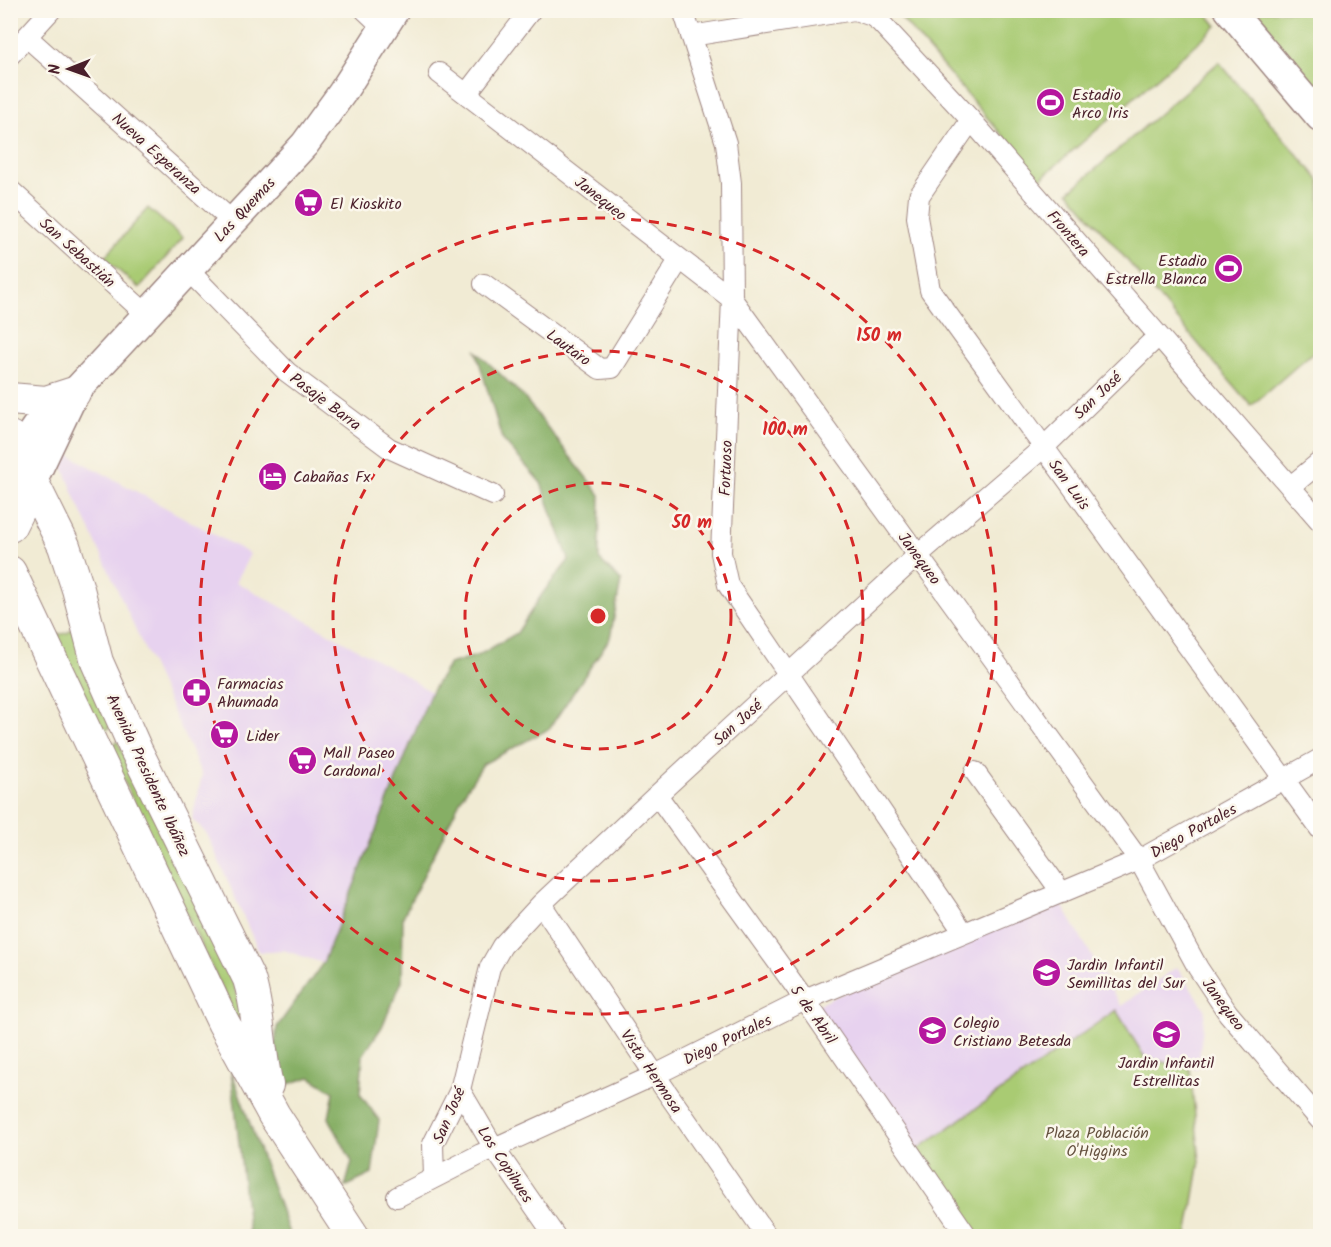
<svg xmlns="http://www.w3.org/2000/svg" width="1331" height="1247" viewBox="0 0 1331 1247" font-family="Kalam,sans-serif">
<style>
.built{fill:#e7d2ef}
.green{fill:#a9cb73;stroke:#7a754f;stroke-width:1.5}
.forest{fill:#86af65;stroke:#686748;stroke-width:1.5}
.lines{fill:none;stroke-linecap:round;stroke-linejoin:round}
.minor-casing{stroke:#9e8580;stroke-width:22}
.secondary-casing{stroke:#9e8580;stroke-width:31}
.primary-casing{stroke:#9e8580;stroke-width:34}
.minor{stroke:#fff;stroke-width:20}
.secondary{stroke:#fff;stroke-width:28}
.primary{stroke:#fff;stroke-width:32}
.ring{fill:none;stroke:#d62828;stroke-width:3;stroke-dasharray:10 8}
.labels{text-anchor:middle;stroke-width:5;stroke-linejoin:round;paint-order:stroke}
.poi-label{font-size:16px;fill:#4a1f2b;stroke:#fbf7ec;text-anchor:start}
.street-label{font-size:16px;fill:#4a1f2b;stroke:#fbf7ec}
.park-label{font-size:16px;fill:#665341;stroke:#fbf7ec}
.centre{fill:#d62828;stroke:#fbf7ec;stroke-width:3}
.ring-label{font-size:18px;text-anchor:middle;font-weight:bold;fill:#d62828;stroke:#fbf7ec;stroke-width:5;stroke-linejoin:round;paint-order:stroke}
</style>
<rect width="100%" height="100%" fill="#fbf7ec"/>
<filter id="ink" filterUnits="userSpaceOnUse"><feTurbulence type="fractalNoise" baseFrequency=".0167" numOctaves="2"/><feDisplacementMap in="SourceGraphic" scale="12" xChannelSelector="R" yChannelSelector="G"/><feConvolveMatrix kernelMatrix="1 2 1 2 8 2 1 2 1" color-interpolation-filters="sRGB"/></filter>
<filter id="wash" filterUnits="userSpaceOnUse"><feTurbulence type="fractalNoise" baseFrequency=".008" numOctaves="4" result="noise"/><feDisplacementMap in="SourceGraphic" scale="24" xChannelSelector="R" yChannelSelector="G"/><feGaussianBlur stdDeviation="1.35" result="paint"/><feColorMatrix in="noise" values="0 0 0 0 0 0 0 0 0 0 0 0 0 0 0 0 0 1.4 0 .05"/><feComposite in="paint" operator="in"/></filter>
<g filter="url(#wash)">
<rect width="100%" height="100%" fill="#f1ebd4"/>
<path class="built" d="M66 453 250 554 236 582 401 673 431 692 323 963 283 950 259 952 207 834 192 819 202 775 76 499 62 464Z
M1058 898 1121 1006 1177 967 1205 1009 1198 1069 1145 1058 1116 1010 917 1150 817 1005Z"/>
<path class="green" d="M1204 10 1217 26 1040 179 895 11Z
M1243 11H1320V98Z
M1219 62 1320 181V346L1251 406 1069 192Z
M148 208 183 238 139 288 104 258Z
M78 625 117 727 108 728 99 737 56 635 67 633Z
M117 741 227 958 246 1028 238 1023 108 747Z
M1116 1010 1145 1058 1190 1068 1200 1161 1187 1236H978L917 1150Z"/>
<path class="forest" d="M476 351 523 396 600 495 599 559 621 581 610 638 549 729 483 764 463 795 403 917 402 981 382 1027 363 1055 360 1094 379 1120 372 1174 345 1187 352 1162 329 1118 334 1092 310 1077 285 1085 275 1044 277 1027 323 963 431 692 449 664 479 655 517 633 542 594 569 560 541 483 502 439Z
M231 1070 290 1236H249Z"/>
</g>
<g filter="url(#ink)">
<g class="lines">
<defs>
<path id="minor" d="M365 10 384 28
M683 10 726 143 731 183 732 299 721 553 728 585 964 933
M855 10 872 16 880 22 971 120 1320 521
M691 36 854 10
M27 37 233 222
M10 55 51 10
M439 73 732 299 1139 860 1198 968 1228 1013 1320 1120
M467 93 531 10
M971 120 919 196 917 217 930 290 1320 829
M10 190 146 314
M187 269 287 372 389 448 493 495
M484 284 600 369 612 368 679 260
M1290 487 1320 462
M975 772 1062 893
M657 795 805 1000 967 1236
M541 904 655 1075 767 1236
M460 1090 494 1148 555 1236
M434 1178 433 1144 460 1090 490 967 502 946 541 904 657 795 918 555 1044 447 1158 336
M397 1197 481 1154 655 1075 805 1000 1139 860 1320 759"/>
<path id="secondary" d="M1229 10 1320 117
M18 453 35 428 74 393 305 144 342 93 395 10
M33 480 71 400"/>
<path id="primary" d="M10 399 46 402 74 393
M10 437 64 546 78 589 97 662 136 750 249 979C260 1014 258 1050 267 1085
M10 526 33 480
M10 572 223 1022 274 1115 353 1236"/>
</defs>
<use href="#minor" class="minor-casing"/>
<use href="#secondary" class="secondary-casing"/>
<use href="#primary" class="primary-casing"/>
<use href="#minor" class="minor"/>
<use href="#secondary" class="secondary"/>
<use href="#primary" class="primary"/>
</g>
</g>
<g class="ring">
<circle cx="598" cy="616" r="133"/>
<circle cx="598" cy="616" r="265"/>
<circle cx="598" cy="616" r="398"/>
</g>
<defs>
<symbol id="stadium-disc" viewBox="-11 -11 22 22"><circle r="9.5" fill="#b5179e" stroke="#fbf7ec"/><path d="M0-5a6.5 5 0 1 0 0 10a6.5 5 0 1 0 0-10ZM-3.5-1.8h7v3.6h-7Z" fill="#fff"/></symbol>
<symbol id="supermarket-disc" viewBox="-11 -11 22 22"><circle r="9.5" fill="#b5179e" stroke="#fbf7ec"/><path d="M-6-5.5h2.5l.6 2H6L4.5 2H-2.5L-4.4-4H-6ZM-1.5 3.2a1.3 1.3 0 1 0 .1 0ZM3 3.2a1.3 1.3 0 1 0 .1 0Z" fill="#fff"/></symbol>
<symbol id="hotel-disc" viewBox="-11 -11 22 22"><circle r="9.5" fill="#b5179e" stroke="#fbf7ec"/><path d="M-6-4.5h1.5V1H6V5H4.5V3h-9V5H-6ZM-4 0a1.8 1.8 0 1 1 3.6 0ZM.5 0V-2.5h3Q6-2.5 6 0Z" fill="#fff"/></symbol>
<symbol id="pharmacy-disc" viewBox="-11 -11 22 22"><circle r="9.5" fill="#b5179e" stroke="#fbf7ec"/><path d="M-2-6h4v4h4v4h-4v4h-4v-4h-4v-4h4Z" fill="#fff"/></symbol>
<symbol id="school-disc" viewBox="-11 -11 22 22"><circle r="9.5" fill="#b5179e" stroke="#fbf7ec"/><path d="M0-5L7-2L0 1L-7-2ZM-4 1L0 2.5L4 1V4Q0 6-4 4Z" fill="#fff"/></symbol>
</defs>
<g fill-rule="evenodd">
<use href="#stadium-disc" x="1034" y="86" width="33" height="33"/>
<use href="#supermarket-disc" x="292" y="186" width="33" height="33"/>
<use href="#stadium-disc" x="1212" y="252" width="33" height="33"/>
<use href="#hotel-disc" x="256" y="460" width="33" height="33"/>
<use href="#pharmacy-disc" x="180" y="676" width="33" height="33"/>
<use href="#supermarket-disc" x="208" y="718" width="33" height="33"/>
<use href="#supermarket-disc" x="286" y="744" width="33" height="33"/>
<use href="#school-disc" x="1030" y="956" width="33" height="33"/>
<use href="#school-disc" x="916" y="1014" width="33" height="33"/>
<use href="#school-disc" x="1150" y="1018" width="33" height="33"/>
</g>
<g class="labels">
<g class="poi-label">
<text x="1072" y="100">Estadio<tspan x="1072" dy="18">Arco Iris</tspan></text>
<text x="330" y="209">El Kioskito</text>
<text x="1207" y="266" text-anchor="end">Estadio<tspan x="1207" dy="18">Estrella Blanca</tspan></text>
<text x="293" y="482">Cabañas Fx</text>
<text x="217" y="689">Farmacias<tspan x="217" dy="18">Ahumada</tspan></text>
<text x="246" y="741">Lider</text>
<text x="323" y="758">Mall Paseo<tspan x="323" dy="18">Cardonal</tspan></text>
<text x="1067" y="970">Jardin Infantil<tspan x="1067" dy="18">Semillitas del Sur</tspan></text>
<text x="953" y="1028">Colegio<tspan x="953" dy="18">Cristiano Betesda</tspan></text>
<text x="1166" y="1068" text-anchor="middle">Jardin Infantil<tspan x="1166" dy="18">Estrellitas</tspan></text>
</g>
<g class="street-label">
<text transform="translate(157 153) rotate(42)" y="6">Nueva Esperanza</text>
<text transform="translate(601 198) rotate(38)" y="6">Janequeo</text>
<text transform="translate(244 209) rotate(-47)" y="6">Las Quemas</text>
<text transform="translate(1069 233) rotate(49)" y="6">Frontera</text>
<text transform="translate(78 252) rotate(42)" y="6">San Sebastián</text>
<text transform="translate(569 347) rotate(36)" y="6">Lautaro</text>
<text transform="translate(1097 395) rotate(-44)" y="6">San José</text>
<text transform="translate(326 401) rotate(37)" y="6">Pasaje Barra</text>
<text transform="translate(725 468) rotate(-88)" y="6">Fortuoso</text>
<text transform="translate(1070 484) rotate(54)" y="6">San Luis</text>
<text transform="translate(920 558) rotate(54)" y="6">Janequeo</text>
<text transform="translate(737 722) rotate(-42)" y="6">San José</text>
<text transform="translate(149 775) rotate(65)" y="6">Avenida Presidente Ibáñez</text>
<text transform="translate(1193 830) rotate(-29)" y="6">Diego Portales</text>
<text transform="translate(1224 1004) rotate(54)" y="6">Janequeo</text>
<text transform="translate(814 1014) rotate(55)" y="6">5 de Abril</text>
<text transform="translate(727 1039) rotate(-26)" y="6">Diego Portales</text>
<text transform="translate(652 1071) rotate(56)" y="6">Vista Hermosa</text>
<text transform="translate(448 1115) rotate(-67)" y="6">San José</text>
<text transform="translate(506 1164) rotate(57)" y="6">Los Copihues</text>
</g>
<g class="park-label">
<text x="1097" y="1138">Plaza Población<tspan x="1097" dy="18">O'Higgins</tspan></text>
</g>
</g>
<circle cx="598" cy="616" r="9" class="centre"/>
<g class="ring-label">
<text x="879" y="341">150 m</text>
<text x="785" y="435">100 m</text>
<text x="692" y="528">50 m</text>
</g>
<rect width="1331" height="1247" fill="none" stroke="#fbf7ec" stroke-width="36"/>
<g transform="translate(69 69) rotate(269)" stroke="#fbf7ec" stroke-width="4.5" paint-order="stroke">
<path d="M0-4.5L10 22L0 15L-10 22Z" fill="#4a1f2b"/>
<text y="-9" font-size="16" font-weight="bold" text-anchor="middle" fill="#4a1f2b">N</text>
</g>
</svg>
